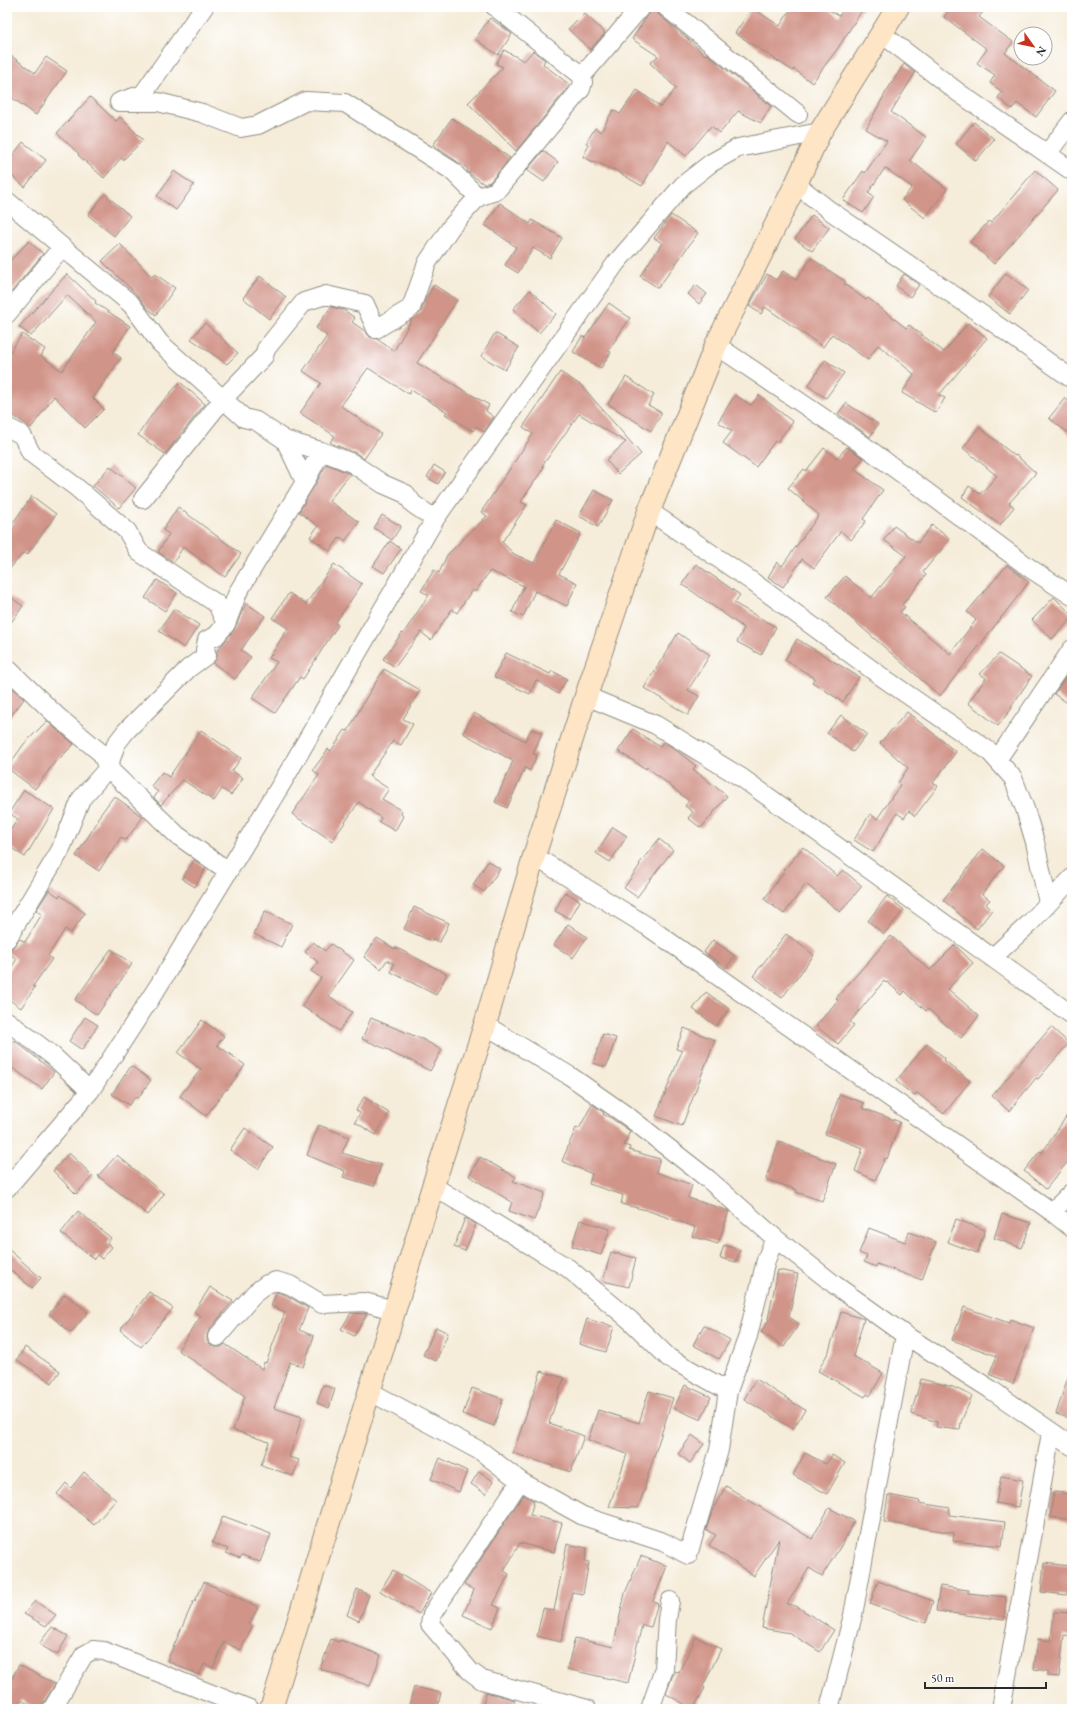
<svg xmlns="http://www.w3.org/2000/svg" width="1079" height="1716" viewBox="0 0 1079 1716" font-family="'EB Garamond',serif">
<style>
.building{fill:#d19489}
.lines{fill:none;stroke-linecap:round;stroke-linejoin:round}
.street-casing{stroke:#908c82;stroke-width:20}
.secondary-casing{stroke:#908c82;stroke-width:24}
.street{stroke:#fff;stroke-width:18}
.secondary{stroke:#fde5c5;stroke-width:22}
</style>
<rect width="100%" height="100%" fill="#fff"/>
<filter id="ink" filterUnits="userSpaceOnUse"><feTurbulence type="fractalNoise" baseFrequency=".025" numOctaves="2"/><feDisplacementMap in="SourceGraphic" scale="8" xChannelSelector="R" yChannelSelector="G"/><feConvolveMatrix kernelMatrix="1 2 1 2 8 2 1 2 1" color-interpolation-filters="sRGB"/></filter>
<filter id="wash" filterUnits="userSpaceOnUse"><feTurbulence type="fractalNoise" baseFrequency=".012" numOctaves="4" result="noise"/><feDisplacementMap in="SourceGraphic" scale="16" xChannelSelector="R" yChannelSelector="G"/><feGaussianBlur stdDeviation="0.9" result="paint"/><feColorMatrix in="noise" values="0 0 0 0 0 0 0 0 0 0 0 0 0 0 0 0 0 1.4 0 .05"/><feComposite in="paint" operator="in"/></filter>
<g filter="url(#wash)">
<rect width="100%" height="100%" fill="#f5ecd9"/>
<g id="blocks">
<path class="building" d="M792 7H824L839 16 845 7H864L838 48 812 83 794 69 793 71 735 33 752 8 780 26Z
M952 7H987L979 17 1013 42 1005 53 1055 91 1036 117 1017 103 1012 109 998 98 1002 92 990 83 995 75 977 63 987 49 944 17Z
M652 9 688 39 705 55 707 54 759 96 758 97 771 106 761 123 738 111 720 133 711 126 686 156 668 141 642 186 613 169V170L597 162 596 163 583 157 589 145 586 143 595 128 601 132 613 110 620 114 637 90 661 107 676 88 650 63 658 56 632 39Z
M584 13 605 33 590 50 568 29Z
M490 18 512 34 498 55 475 39Z
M504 50 524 61 533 51 545 60 543 64 570 85 516 151 468 103 503 67 496 64Z
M7 53 35 73 46 57 67 71 36 115 7 94Z
M904 64 915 73 891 112 926 137 910 160 947 189 925 218 902 200 912 187 885 168 868 193 874 197 863 213 843 200 863 171 865 173 887 141 866 129 886 92Z
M90 97 116 121 120 117 143 140 123 160 121 158 104 178 78 155 79 154 57 133Z
M452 118 510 158 490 182 484 184 469 173 467 171 468 169 433 145Z
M974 122 994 139 976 161 956 144Z
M23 142 46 160 25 187 7 172V163Z
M543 151 558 162 544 182 527 170Z
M1035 170 1058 190 994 264 970 242 989 221 991 223Z
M174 171 194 185 176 210 157 196Z
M105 194 130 216 114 236 88 215Z
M500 203 530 224 532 220 562 238 550 258 533 248 518 273 505 265 516 247 485 225Z
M671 215 698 233 658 288 640 276 662 243 654 238Z
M812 215 829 228 812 251 795 239Z
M29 241 43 254 7 297V264Z
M120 244 152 277 155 274 175 288 156 315 147 308 138 296 102 261Z
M811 258 846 282 844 284 866 300 868 298 906 328 909 325 944 352 968 323 987 338 939 395 945 398 936 413 902 393 914 374 878 345 868 360 832 334 823 347 765 307 761 314 749 306 767 274 776 280 783 271 796 280Z
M1006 273 1028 290 1010 314 988 297Z
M67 274 96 301 95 303 130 326 113 352 121 358 93 398 104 409 85 428 54 396 31 428 7 411V357L22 334 45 349 41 356 62 371 96 322 67 295 31 336 19 327Z
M904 274 919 285 910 297 896 286Z
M260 276 286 297 269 319 243 298Z
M434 285 457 300 417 363 489 405 486 411 494 417 484 432 476 426 473 431 445 414 447 412 411 390 409 394 368 368 341 406 381 434 364 459 356 453 333 444 330 442 335 436 300 413 321 383 303 371 327 336 316 328 331 307 344 310 355 318 352 322 366 332 370 337 377 339 394 351 412 319 421 312 426 298Z
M696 285 707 294 699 304 688 294Z
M530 290 556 314 539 333 513 309Z
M609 303 630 318 608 351 611 352 601 368 573 352 582 336 585 338Z
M205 323 238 353 227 364 191 339Z
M495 333 519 347 505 370 481 356Z
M825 360 844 373 826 398 808 386Z
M560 372 582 386 641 454 618 474 606 460 626 442 579 414 542 466 544 467 521 502 527 505 502 542 514 554 534 563 556 520 581 533 559 574 577 583 567 606 535 591 523 617 512 612 524 586 490 571 475 592 472 590 457 613 452 609 431 640 421 632 395 667 383 659 402 633 403 634 429 595 421 591 434 570 439 573 447 555 487 516 481 512 533 434 523 427Z
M626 377 654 395 648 405 662 413 651 431 608 404Z
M180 382 205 404 165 454 138 435 156 409Z
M735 395 751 405 759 395 793 422 777 442 775 441 756 467 723 443 732 431 718 422Z
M1065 398 1072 404V436L1049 418Z
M846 403 878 424 870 437 838 414Z
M979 427 1015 456 1016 455 1036 473 1009 503 1014 507 1000 525 962 497 969 486 980 494 997 476 963 448Z
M847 447 863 458 854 469 883 490 863 519 866 521 851 540 841 531 814 568 802 559 783 587 768 577 777 562 782 566 819 515 788 488 804 469 806 471 824 448 837 458Z
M327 464 350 474 329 501 359 522 345 541 340 537 330 551 310 537 318 526 299 512Z
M434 465 445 472 438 484 427 477Z
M110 466 136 488 119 508 93 486Z
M594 490 613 500 598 527 579 516Z
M32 496 56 514 27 555 24 552 7 572V531Z
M178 507 241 554 225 577 183 547 174 562 158 552 169 534 163 530Z
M382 515 401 526 392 540 374 528Z
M932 525 950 539 923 572 926 575 902 605 905 607 900 612 950 654 976 620 967 612 1007 565 1029 582 940 696 827 597 845 576 871 598 906 556 884 540 894 526 918 543Z
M390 541 401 549 384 573 373 566Z
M334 564 362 584 335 623 338 625 303 679 300 677 275 713 252 698 277 662 269 658 288 628 272 618 289 593 306 604Z
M696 564 740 595 734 603 776 627 761 655 737 642 744 628 682 584Z
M157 580 177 593 165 611 145 598Z
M7 595 23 606 7 628Z
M1054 597 1072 615V618L1052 639 1032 620Z
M246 603 265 616 241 650 251 657 235 679 213 663 217 656V651L234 630Z
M174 609 199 625 184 648 159 631Z
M678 633 710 655 688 690 699 696 688 715 644 688Z
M797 639 859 677 843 702 812 682 815 678 785 660Z
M506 653 550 674 552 671 567 679 558 694 536 680 530 694 494 677Z
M999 654 1032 676 1011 707 1012 708 998 726 968 703 986 678 980 674Z
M1072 668V706L1054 694Z
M384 669 420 690 403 719 413 724 401 745 393 741 369 776 389 789 382 799 402 811 401 814 403 816 395 831 379 822 381 818 359 802 332 841 292 814 319 775 313 770 328 749 331 751 345 730 348 731 366 698Z
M7 683 24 699 7 721Z
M907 712 956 752 933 783 938 786 915 816 909 811 904 818 897 813 873 852 854 840 870 814 877 819 900 785 898 783 908 768 880 743Z
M474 713 525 741 531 729 542 733 533 754 537 755 530 771 525 768 507 808 495 802 513 761 463 733Z
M841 715 867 734 853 752 827 733Z
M47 721 74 744 58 760 57 759 35 789 7 768 24 744Z
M633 729 660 747 663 742 672 747 696 766 693 769 727 796 701 828 688 818 693 812 685 806 689 801 647 767 646 769 618 751Z
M201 730 241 758 232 771 243 778 231 795 222 789 214 801 183 780 161 805 154 798 158 792 151 786 162 772 169 777Z
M24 790 54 809 25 857 7 845V835L18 819 9 813Z
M114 796 143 817 126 840 121 837 99 871 76 856 98 821 97 819Z
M613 827 627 836 610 862 596 853Z
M659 839 673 850 637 897 624 888 640 865 639 864Z
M803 847 837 876 843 870 862 886 840 912 806 884 784 914 764 899 785 871 784 870Z
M983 849 1004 866 982 894 990 900 986 904 992 910 977 929 943 900Z
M194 860 206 868 195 887 182 879Z
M488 861 500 869 484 892 473 885Z
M49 890 59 897 60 895 85 913 71 933 65 929 48 956 52 959 33 986 35 987 21 1008 7 998V974L17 959 7 952V949L12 948 20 939 25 942 42 914 36 911Z
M565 892 580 901 570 919 555 911Z
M887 896 904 910 884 934 868 921Z
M414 907 449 923 440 942 432 939 431 941 404 929Z
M265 911 292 924 281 947 254 934Z
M568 924 587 937 573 958 554 945Z
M786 934 814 955 782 998 753 976Z
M891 936 930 970 955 945 973 963 948 989 979 1016 961 1038 928 1009 926 1011 905 991 902 995 887 982 886 983 884 981 850 1022 854 1025 838 1044 816 1026 838 1000 836 998Z
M377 938 395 949V947L447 974 436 995 391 972 394 964 387 960 381 969 364 957Z
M713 940 735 956 726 968 704 952Z
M313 942 325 951 331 944 354 960 329 996 352 1012 339 1031 302 1006 321 978 311 971 318 962 305 952Z
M111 949 132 964 97 1015 75 1000Z
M706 992 729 1009 716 1026 693 1009Z
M85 1017 98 1025 82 1050 69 1041Z
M371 1018 422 1039 442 1050 430 1071 406 1058 405 1059 390 1052 391 1051 362 1039Z
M202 1020 224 1036 217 1045 245 1065 227 1090 226 1089 206 1116 180 1096 201 1069 178 1053Z
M1051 1027 1069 1043 1038 1079 1036 1078 1009 1111 992 1096Z
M684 1028 715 1040 682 1126 656 1116 682 1051 676 1049Z
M603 1034 616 1038 606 1067 593 1063Z
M14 1040 54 1072 42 1089 7 1064V1050Z
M927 1044 945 1058 944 1060 970 1081 944 1114 917 1093 914 1096 896 1081Z
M131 1066 151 1080 138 1098 135 1097 129 1105 112 1094Z
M840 1094 864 1103 862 1108 900 1122 887 1159 885 1158 875 1180 855 1171 863 1148 825 1134Z
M364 1097 389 1113 376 1135 355 1122 360 1113 356 1110Z
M592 1104 604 1113 603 1114 611 1118 630 1131 624 1145 630 1147 629 1150 660 1159 656 1172 692 1185 688 1198 729 1211 718 1244 692 1236 695 1227 646 1210 621 1204 623 1195 589 1184 592 1174 562 1161 576 1128 579 1129Z
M1072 1108V1156L1046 1189 1024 1171 1040 1151 1042 1153Z
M319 1125 349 1137 342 1153 381 1165 374 1186 343 1177 345 1171 307 1155Z
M245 1128 273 1147 258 1169 230 1150Z
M779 1142 836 1164 822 1201 796 1192 797 1190 766 1179Z
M69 1153 93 1176 76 1194 53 1171Z
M117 1155 164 1194 148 1215 98 1176Z
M480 1157 516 1177 513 1181 545 1193 534 1220 509 1211 512 1202 469 1176Z
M78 1211 111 1238 107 1243 112 1247 102 1259 97 1255 94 1259 61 1233Z
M1002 1214 1031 1223 1022 1248 994 1238Z
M465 1218 476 1224 465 1251 454 1247Z
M956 1219 985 1230 977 1253 948 1242Z
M580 1220 610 1229 601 1255 572 1246Z
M869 1228 905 1242 909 1232 936 1242 922 1280 877 1264 876 1267 864 1262 867 1256 859 1253Z
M724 1245 740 1250 736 1262 720 1258Z
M7 1248 41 1278 32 1288 7 1267Z
M611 1252 636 1258 629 1287 603 1281Z
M778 1270 798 1274 789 1317 799 1324 784 1347 761 1332 769 1320 768 1319Z
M210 1287 233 1301 209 1330 207 1335V1341L210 1345 215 1347H221L225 1344 262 1369 264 1362 266 1363 285 1312 271 1306 277 1292 286 1295 308 1308 299 1330 314 1336 303 1367 290 1362 274 1408 302 1417 289 1457 299 1460 293 1476 261 1465 269 1442 233 1430 245 1396 178 1350 201 1316 194 1312Z
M149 1292 173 1308 141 1347 120 1330Z
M65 1294 88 1312 71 1333 49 1314Z
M964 1307 1009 1323 1010 1319 1034 1328 1013 1384 989 1374 997 1356 952 1340Z
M841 1312 864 1319 853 1356 883 1373 870 1396 867 1394 865 1397 818 1371 829 1351Z
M351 1313 367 1314 354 1336 341 1329Z
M587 1319 614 1327 606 1352 579 1344Z
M704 1325 730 1340 719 1359 693 1345Z
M436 1327 448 1333 436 1361 423 1355Z
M25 1347 60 1371 52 1383 17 1360Z
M541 1371 564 1378 549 1423 584 1436 571 1472 513 1453Z
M1069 1374H1072V1419L1056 1414Z
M756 1379 805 1410 793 1429 744 1399Z
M921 1379 953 1387 972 1396 961 1422 960 1430 936 1427 937 1422 911 1414Z
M323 1385 335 1389 329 1408 317 1403Z
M685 1385 711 1397 701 1420 674 1408Z
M472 1388 503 1399 494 1426 463 1414Z
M649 1391 673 1398 645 1484 646 1485 638 1508 609 1507 627 1454 588 1440 598 1410 639 1423Z
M692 1435 704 1444 690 1463 678 1454Z
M805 1453 826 1464 832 1455 845 1463 827 1494 793 1475Z
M440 1458 467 1471 459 1492 431 1479Z
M479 1471 493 1481 486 1494 471 1484Z
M84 1472 116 1500 94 1525 57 1494 66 1483 71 1488Z
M1001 1476 1023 1480 1018 1507 996 1503Z
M726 1486 812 1539 829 1508 854 1521 844 1541 822 1576 809 1568 787 1604 796 1606 834 1630 820 1652 790 1633 762 1628 779 1539 754 1576 709 1545 716 1535 706 1530 713 1509Z
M1054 1492 1072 1494V1520L1050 1517Z
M523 1495 534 1501 530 1515 562 1523 554 1552 520 1543 504 1571 509 1574 493 1605 500 1608 492 1628 463 1615 474 1590 464 1585Z
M888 1495 920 1501 919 1503 950 1508 949 1515 1005 1522 1002 1546 953 1541 954 1533 884 1522Z
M223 1516 271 1534 260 1562 242 1555 240 1558 226 1553 228 1549 212 1543Z
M567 1544 587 1548 585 1561 589 1562 583 1594 572 1592 561 1642 537 1636 543 1608 554 1611Z
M641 1556 667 1566 653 1601 658 1603 651 1627 642 1625 628 1683 567 1669 575 1638 613 1647 625 1593Z
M1044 1563 1070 1566 1067 1595 1041 1592Z
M393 1570 431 1593 419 1614 380 1591Z
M878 1581 933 1601 926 1623 870 1604Z
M204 1582 258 1607 249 1625 252 1626 241 1650 224 1642 213 1668 204 1664 199 1675 167 1661 194 1600 195 1601Z
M940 1586 968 1590V1593L1006 1597 1004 1620 936 1611Z
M357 1589 369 1595 359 1621 347 1615Z
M35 1601 56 1615 46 1626 24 1614Z
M1054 1612 1072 1613V1636L1064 1635 1059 1677 1048 1676V1671L1034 1669 1038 1639 1051 1641Z
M52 1627 68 1636 57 1655 39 1644Z
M696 1637 721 1649 703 1686 705 1688 693 1709 666 1694 672 1677 676 1671 679 1672Z
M331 1639 339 1642 340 1640 381 1655 370 1686 320 1669Z
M19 1665 55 1684 43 1704 42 1709H38L21 1700 14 1709H7V1687Z
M414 1687 441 1693 437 1709H408Z
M486 1692 515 1700 512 1709H482Z"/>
</g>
</g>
<g filter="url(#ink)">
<use href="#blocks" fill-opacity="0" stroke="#908c82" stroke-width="1"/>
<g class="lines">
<defs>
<path id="street" d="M204 7 143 94 119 102H158L202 113 241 128 258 125 306 101 345 103 451 170 478 197
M666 7 798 114
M882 34 959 93 1072 171
M582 76 641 7
M1047 154 1072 121
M796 184 829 210 987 318 1072 379
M7 201 131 304 160 343 244 418 256 421 285 440 321 451 352 463 383 484 406 494 413 504 435 519
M7 314 62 247
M716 345 859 442 1031 569 1072 596
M7 427 22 435 31 453 76 487 127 531 139 552 217 604 226 624 216 636 207 640 205 650 207 655 189 668 126 731 116 744 108 768 81 799 60 851 7 939
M285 440 305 482
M143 499 223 399 264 356 266 349 304 302 326 295 365 304 376 329 411 308 427 263 451 227 478 197 496 191 581 89 583 82 582 76 495 7
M649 511 750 580 882 677 989 751 1013 778 1025 809 1035 842 1048 903
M226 624 238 592 305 482 321 451
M7 668 58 717 101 753 108 768 177 835 228 871
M586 696 656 725 742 778 1072 1015
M997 760 1072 649
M534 856 647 926 1052 1212 1072 1228
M992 958 1030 923 1072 878
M7 1021 53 1056 90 1091
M485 1025 570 1076 630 1118 708 1179 775 1238 835 1285 905 1335 990 1389 1072 1446
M433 1186 568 1268 630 1320 669 1358 728 1391
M7 1188 90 1091 159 985 282 783 435 519 616 263 683 185 711 163 738 148 820 132
M1052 1212 1072 1192
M217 1337 255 1293 267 1284 276 1281 290 1285 322 1304 364 1302 394 1310
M369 1391 482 1452 520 1481 583 1516 663 1542 688 1555 719 1450 728 1391 748 1336 766 1260 775 1238
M520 1481 432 1614 430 1624 470 1671 482 1680 587 1709
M52 1709 84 1655 93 1650 104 1651 250 1709
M650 1709 664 1669 667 1619 670 1601
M829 1709 853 1615 905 1335
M1001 1709 1051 1433"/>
<path id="secondary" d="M271 1709 433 1186 485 1025 534 856 586 696 649 511 716 345 796 184 820 132 898 7"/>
</defs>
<use href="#street" class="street-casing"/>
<use href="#secondary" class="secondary-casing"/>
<use href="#street" class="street"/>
<use href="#secondary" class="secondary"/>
</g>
</g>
<rect width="1079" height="1716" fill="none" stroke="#fff" stroke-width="24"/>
<g transform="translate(1033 46) rotate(123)"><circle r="19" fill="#ffffff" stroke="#aaaaaa"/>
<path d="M0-3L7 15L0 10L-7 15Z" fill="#c8321e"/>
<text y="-6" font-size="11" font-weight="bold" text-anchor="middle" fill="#2b2b2b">N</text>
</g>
<path d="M925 1682v6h121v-6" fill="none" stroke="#2b2b2b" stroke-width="2"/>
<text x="931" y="1682" font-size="12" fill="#2b2b2b" stroke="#ffffff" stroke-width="3" paint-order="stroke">50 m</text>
</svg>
